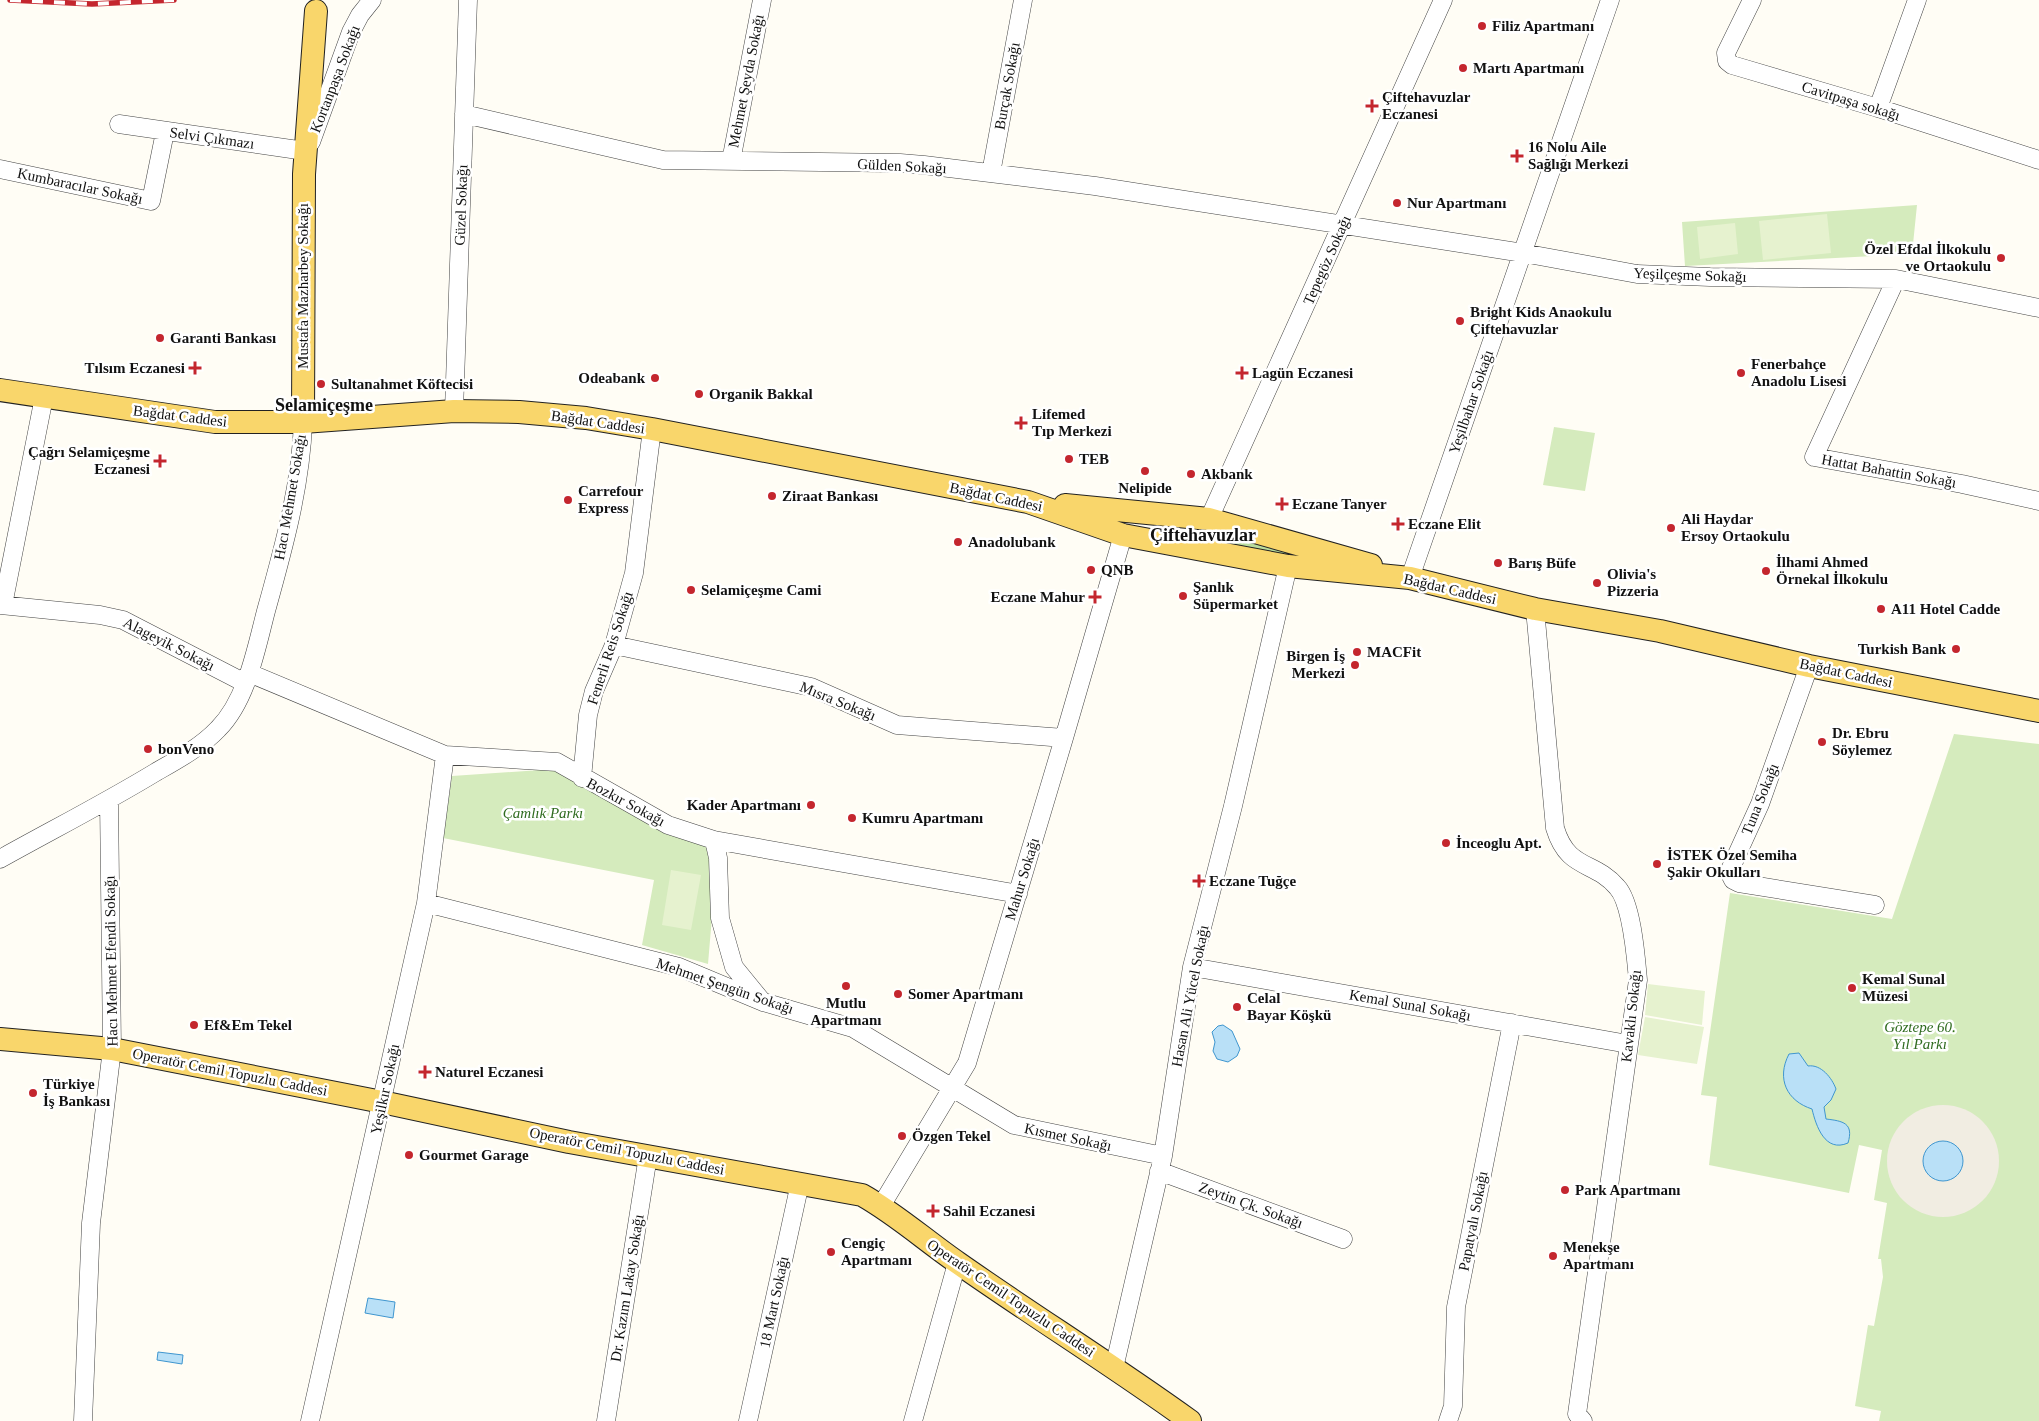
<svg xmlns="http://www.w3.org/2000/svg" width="2039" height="1421" viewBox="0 0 2039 1421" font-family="'Times New Roman',serif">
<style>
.green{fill:#d5ebbd}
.forest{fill:#b9dc9c}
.pitch{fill:#e6f2cf}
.plaza{fill:#f1ede2}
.water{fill:#b9e0f7;stroke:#3f96cf}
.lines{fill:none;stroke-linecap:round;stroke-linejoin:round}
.minor-casing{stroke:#444;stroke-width:19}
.major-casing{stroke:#222;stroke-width:24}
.minor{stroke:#fff;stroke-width:18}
.major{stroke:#f9d66b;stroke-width:22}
.rail-casing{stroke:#c4262e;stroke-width:5.5}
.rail{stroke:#fff;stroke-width:4;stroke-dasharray:11;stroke-linecap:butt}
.poi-dot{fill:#c4262e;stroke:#fff;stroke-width:2}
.labels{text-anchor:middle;stroke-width:5;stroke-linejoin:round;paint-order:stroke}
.poi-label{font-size:15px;font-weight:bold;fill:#111;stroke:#fff;text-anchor:start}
.street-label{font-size:15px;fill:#111;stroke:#fff}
.park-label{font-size:15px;font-style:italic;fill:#2f6b1f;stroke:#fff}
.quarter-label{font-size:18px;font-weight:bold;fill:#111;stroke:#fff}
</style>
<rect width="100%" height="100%" fill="#fffdf5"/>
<path class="green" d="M1917 205 1912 254 1685 266 1682 222Z
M1554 427 1595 433 1585 491 1543 485Z
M1954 734 2039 744V1421H1879L1881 1411 1855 1406 1868 1325 1874 1326 1883 1277 1881 1259H1878L1887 1203 1874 1200 1882 1150 1859 1145 1849 1193 1709 1165 1717 1097 1701 1095 1730 893 1892 919Z
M555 769 708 841 715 881 708 964 642 945 654 880 443 838 452 776Z"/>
<path class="forest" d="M1223 538 1265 545 1310 559 1222 542 1220 539Z"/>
<path class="pitch" d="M1827 214 1831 253 1763 260 1759 221Z
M1735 223 1738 254 1700 259 1697 227Z
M671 870 701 875 691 930 662 925Z
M1648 984 1705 991 1702 1025 1645 1015Z
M1645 1017 1704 1027 1697 1064 1638 1055Z"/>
<path class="plaza" d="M1887 1161a56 56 0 1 1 112 0a56 56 0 1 1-112 0Z"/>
<path class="water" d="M1223 1025 1232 1031 1240 1049 1237 1056 1228 1062 1217 1059 1213 1051 1215 1042 1212 1032 1218 1026Z
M1799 1053 1808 1066C1821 1064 1832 1078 1836 1089L1831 1100 1824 1107 1826 1119C1843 1121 1854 1123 1848 1143 1825 1153 1816 1126 1812 1109 1787 1101 1776 1079 1789 1054Z
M1923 1161a20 20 0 1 1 40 0a20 20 0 1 1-40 0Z
M368 1298 395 1302 393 1318 365 1313Z
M158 1352 183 1355 182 1364 157 1360Z"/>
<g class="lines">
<defs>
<path id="minor" d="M1752 0 1726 53 1727 61 1732 65 1878 108 2039 160
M1878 108 1917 0
M464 114 663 160 900 163 924 165 1095 186 1523 253 1637 274 1710 277 1896 279 2039 308
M119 124 305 151
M311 142 351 32 360 15 372 0
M731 161 762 0
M0 169 151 201 165 132
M991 173 1023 0
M1896 279 1814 457 1962 484 2039 501
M454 411 468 0
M1209 519 1443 0
M1410 578 1610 0
M0 605 100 615 123 620 245 683
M3 605 44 397
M1535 609 1555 828C1568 871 1594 860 1617 887 1632 903 1636 958 1638 980L1577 1414 1583 1421
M614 645 811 687 897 725 1064 738
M1809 666 1760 804 1729 872 1733 880 1739 883 1875 905
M249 673 445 755 557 762 668 825 714 840 1018 894
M582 778 588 715 594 691 614 645 634 573 652 429
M714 840 718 858 720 918 734 967 761 1000
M0 859C52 830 105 803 156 772 177 760 201 747 218 729 247 700 256 649 266 611 283 550 301 486 303 422
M426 903 679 967 763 1002 853 1028 1014 1125 1163 1156
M1192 967 1628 1044
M1159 1171 1343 1239
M881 1206 967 1063 1064 738 1123 535
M1114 1368 1163 1156 1192 967 1233 806 1288 566
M83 1421 91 1223 112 1049 109 800
M310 1421 426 903 445 755
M606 1421 648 1156
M748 1421 800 1183
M913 1421 957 1263
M1448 1421 1453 1406 1456 1307 1512 1023"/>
<path id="major" d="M0 390 215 422H303L454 411 519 412 586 418 652 429 1028 502 1123 535 1288 566 1410 578 1535 609 1660 631 1809 666 2039 711
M303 422 304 174 316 11
M1065 505 1209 519 1371 565
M0 1039 112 1049 382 1102 569 1142 862 1195C896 1214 926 1241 958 1263 1035 1317 1114 1366 1190 1421"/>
</defs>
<use href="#minor" class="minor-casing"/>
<use href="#major" class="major-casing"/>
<use href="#minor" class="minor"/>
<use href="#major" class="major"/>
<defs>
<path id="rail" d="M10 0 92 4 174 0"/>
</defs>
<use href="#rail" class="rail-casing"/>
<use href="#rail" class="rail"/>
</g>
<g class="poi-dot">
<circle cx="1482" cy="26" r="5"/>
<circle cx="1463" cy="68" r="5"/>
<path d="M1369.5 98.5h5v5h5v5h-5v5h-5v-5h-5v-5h5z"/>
<path d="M1514.5 148.5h5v5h5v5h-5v5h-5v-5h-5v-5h5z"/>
<circle cx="1397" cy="203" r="5"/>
<circle cx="2001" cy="258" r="5"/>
<circle cx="1460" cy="321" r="5"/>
<circle cx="160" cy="338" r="5"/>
<path d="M192.5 360.5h5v5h5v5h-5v5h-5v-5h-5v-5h5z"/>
<path d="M1239.5 365.5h5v5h5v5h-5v5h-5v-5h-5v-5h5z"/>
<circle cx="1741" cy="373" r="5"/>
<circle cx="655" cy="378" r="5"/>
<circle cx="321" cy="384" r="5"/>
<circle cx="699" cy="394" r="5"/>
<path d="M1018.5 415.5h5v5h5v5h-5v5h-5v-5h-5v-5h5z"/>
<circle cx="1069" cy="459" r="5"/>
<path d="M157.5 453.5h5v5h5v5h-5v5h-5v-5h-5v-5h5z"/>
<circle cx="1145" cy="471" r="5"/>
<circle cx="1191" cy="474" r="5"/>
<circle cx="772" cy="496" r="5"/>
<circle cx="568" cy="500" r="5"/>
<path d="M1279.5 496.5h5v5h5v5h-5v5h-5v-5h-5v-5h5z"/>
<path d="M1395.5 516.5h5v5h5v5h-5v5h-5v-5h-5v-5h5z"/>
<circle cx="1671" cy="528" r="5"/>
<circle cx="958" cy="542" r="5"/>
<circle cx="1498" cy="563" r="5"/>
<circle cx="1091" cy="570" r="5"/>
<circle cx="1766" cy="571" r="5"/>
<circle cx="1597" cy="583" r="5"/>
<circle cx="691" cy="590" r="5"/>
<circle cx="1183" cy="596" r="5"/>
<path d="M1092.5 589.5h5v5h5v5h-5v5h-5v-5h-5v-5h5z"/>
<circle cx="1881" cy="609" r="5"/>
<circle cx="1956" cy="649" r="5"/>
<circle cx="1357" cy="652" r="5"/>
<circle cx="1355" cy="665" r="5"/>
<circle cx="1822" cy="742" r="5"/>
<circle cx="148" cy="749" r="5"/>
<circle cx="811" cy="805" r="5"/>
<circle cx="852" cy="818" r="5"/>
<circle cx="1446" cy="843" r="5"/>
<circle cx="1657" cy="864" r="5"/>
<path d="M1196.5 873.5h5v5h5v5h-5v5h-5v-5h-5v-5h5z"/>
<circle cx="846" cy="986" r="5"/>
<circle cx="1852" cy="988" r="5"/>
<circle cx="898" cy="994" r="5"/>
<circle cx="1237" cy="1007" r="5"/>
<circle cx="194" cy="1025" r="5"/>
<path d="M422.5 1064.5h5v5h5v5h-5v5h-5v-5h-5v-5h5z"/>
<circle cx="33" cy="1093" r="5"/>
<circle cx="902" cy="1136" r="5"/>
<circle cx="409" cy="1155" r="5"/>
<circle cx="1565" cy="1190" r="5"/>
<path d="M930.5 1203.5h5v5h5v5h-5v5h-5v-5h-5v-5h5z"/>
<circle cx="831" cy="1252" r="5"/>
<circle cx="1553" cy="1256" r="5"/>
</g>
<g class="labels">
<g class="poi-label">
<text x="1492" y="31">Filiz Apartmanı</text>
<text x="1473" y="73">Martı Apartmanı</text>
<text x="1382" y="102">Çiftehavuzlar<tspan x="1382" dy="17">Eczanesi</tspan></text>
<text x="1528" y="152">16 Nolu Aile<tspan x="1528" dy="17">Sağlığı Merkezi</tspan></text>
<text x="1407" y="208">Nur Apartmanı</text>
<text x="1991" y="254" text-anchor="end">Özel Efdal İlkokulu<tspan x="1991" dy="17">ve Ortaokulu</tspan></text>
<text x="1470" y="317">Bright Kids Anaokulu<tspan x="1470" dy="17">Çiftehavuzlar</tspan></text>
<text x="170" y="343">Garanti Bankası</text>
<text x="1751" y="369">Fenerbahçe<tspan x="1751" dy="17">Anadolu Lisesi</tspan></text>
<text x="185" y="373" text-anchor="end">Tılsım Eczanesi</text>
<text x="1252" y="378">Lagün Eczanesi</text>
<text x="645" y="383" text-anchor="end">Odeabank</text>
<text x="331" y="389">Sultanahmet Köftecisi</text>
<text x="709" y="399">Organik Bakkal</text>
<text x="1032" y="419">Lifemed<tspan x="1032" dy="17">Tıp Merkezi</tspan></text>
<text x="150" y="457" text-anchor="end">Çağrı Selamiçeşme<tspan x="150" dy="17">Eczanesi</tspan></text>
<text x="1079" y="464">TEB</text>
<text x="1201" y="479">Akbank</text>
<text x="1145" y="493" text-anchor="middle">Nelipide</text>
<text x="578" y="496">Carrefour<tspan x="578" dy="17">Express</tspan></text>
<text x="782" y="501">Ziraat Bankası</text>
<text x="1292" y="509">Eczane Tanyer</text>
<text x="1681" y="524">Ali Haydar<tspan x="1681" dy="17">Ersoy Ortaokulu</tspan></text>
<text x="1408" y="529">Eczane Elit</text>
<text x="968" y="547">Anadolubank</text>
<text x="1776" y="567">İlhami Ahmed<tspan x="1776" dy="17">Örnekal İlkokulu</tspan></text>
<text x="1508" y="568">Barış Büfe</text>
<text x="1101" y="575">QNB</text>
<text x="1607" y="579">Olivia's<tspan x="1607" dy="17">Pizzeria</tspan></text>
<text x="1193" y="592">Şanlık<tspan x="1193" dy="17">Süpermarket</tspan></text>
<text x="701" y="595">Selamiçeşme Cami</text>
<text x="1085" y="602" text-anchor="end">Eczane Mahur</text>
<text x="1891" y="614">A11 Hotel Cadde</text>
<text x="1946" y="654" text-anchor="end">Turkish Bank</text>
<text x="1367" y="657">MACFit</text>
<text x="1345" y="661" text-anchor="end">Birgen İş<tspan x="1345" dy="17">Merkezi</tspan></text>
<text x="1832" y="738">Dr. Ebru<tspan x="1832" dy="17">Söylemez</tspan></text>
<text x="158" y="754">bonVeno</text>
<text x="801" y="810" text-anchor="end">Kader Apartmanı</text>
<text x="862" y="823">Kumru Apartmanı</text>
<text x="1456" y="848">İnceoglu Apt.</text>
<text x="1667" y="860">İSTEK Özel Semiha<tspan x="1667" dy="17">Şakir Okulları</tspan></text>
<text x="1209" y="886">Eczane Tuğçe</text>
<text x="1862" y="984">Kemal Sunal<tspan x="1862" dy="17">Müzesi</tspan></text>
<text x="908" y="999">Somer Apartmanı</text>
<text x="1247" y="1003">Celal<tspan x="1247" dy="17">Bayar Köşkü</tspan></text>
<text x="846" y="1008" text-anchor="middle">Mutlu<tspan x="846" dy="17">Apartmanı</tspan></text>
<text x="204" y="1030">Ef&amp;Em Tekel</text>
<text x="435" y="1077">Naturel Eczanesi</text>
<text x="43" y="1089">Türkiye<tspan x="43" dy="17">İş Bankası</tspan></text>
<text x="912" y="1141">Özgen Tekel</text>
<text x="419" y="1160">Gourmet Garage</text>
<text x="1575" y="1195">Park Apartmanı</text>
<text x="943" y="1216">Sahil Eczanesi</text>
<text x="841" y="1248">Cengiç<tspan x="841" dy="17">Apartmanı</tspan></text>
<text x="1563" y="1252">Menekşe<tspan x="1563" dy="17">Apartmanı</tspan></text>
</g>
<g class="street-label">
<text transform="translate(335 79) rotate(-69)" y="5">Kortanpaşa Sokağı</text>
<text transform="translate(746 81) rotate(-79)" y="5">Mehmet Şeyda Sokağı</text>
<text transform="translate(1007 86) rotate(-80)" y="5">Burçak Sokağı</text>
<text transform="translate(1851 101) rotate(17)" y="5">Cavitpaşa sokağı</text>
<text transform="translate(212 138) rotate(8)" y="5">Selvi Çıkmazı</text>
<text transform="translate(902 166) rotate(3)" y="5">Gülden Sokağı</text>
<text transform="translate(80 186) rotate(12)" y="5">Kumbaracılar Sokağı</text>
<text transform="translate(461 205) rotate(-88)" y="5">Güzel Sokağı</text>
<text transform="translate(1327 260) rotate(-66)" y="5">Tepegöz Sokağı</text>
<text transform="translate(1690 275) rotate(2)" y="5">Yeşilçeşme Sokağı</text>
<text transform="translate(303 286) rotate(-90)" y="5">Mustafa Mazharbey Sokağı</text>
<text transform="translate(1471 402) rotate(-71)" y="5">Yeşilbahar Sokağı</text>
<text transform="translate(180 416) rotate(7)" y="5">Bağdat Caddesi</text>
<text transform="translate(598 422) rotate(8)" y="5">Bağdat Caddesi</text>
<text transform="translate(1889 471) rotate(10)" y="5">Hattat Bahattin Sokağı</text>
<text transform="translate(290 497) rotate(-80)" y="5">Hacı Mehmet Sokağı</text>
<text transform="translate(996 497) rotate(12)" y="5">Bağdat Caddesi</text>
<text transform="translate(1450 589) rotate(13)" y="5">Bağdat Caddesi</text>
<text transform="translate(169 644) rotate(27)" y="5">Alageyik Sokağı</text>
<text transform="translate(610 648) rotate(-72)" y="5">Fenerli Reis Sokağı</text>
<text transform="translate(1846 673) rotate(12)" y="5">Bağdat Caddesi</text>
<text transform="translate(838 701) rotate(22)" y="5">Mısra Sokağı</text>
<text transform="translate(1760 799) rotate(-68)" y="5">Tuna Sokağı</text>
<text transform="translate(626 802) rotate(28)" y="5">Bozkır Sokağı</text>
<text transform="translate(1022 879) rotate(-73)" y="5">Mahur Sokağı</text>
<text transform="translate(111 961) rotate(-91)" y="5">Hacı Mehmet Efendi Sokağı</text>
<text transform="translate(725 986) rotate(19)" y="5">Mehmet Şengün Sokağı</text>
<text transform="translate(1190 996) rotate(-79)" y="5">Hasan Ali Yücel Sokağı</text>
<text transform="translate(1410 1005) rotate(10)" y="5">Kemal Sunal Sokağı</text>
<text transform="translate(1631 1016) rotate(-84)" y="5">Kavaklı Sokağı</text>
<text transform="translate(230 1072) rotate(11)" y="5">Operatör Cemil Topuzlu Caddesi</text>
<text transform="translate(385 1089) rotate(-78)" y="5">Yeşilkır Sokağı</text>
<text transform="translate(1068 1137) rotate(12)" y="5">Kısmet Sokağı</text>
<text transform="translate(627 1151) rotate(11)" y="5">Operatör Cemil Topuzlu Caddesi</text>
<text transform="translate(1251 1205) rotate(20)" y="5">Zeytin Çk. Sokağı</text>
<text transform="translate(1473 1221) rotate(-79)" y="5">Papatyalı Sokağı</text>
<text transform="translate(627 1288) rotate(-81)" y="5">Dr. Kazım Lakay Sokağı</text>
<text transform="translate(1011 1298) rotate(34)" y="5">Operatör Cemil Topuzlu Caddesi</text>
<text transform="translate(774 1302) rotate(-78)" y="5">18 Mart Sokağı</text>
</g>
<g class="park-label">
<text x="543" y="818">Çamlık Parkı</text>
<text x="1920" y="1032">Göztepe 60.<tspan x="1920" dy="17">Yıl Parkı</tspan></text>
</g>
<g class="quarter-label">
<text x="324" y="411">Selamiçeşme</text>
<text x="1203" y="541">Çiftehavuzlar</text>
</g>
</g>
</svg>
